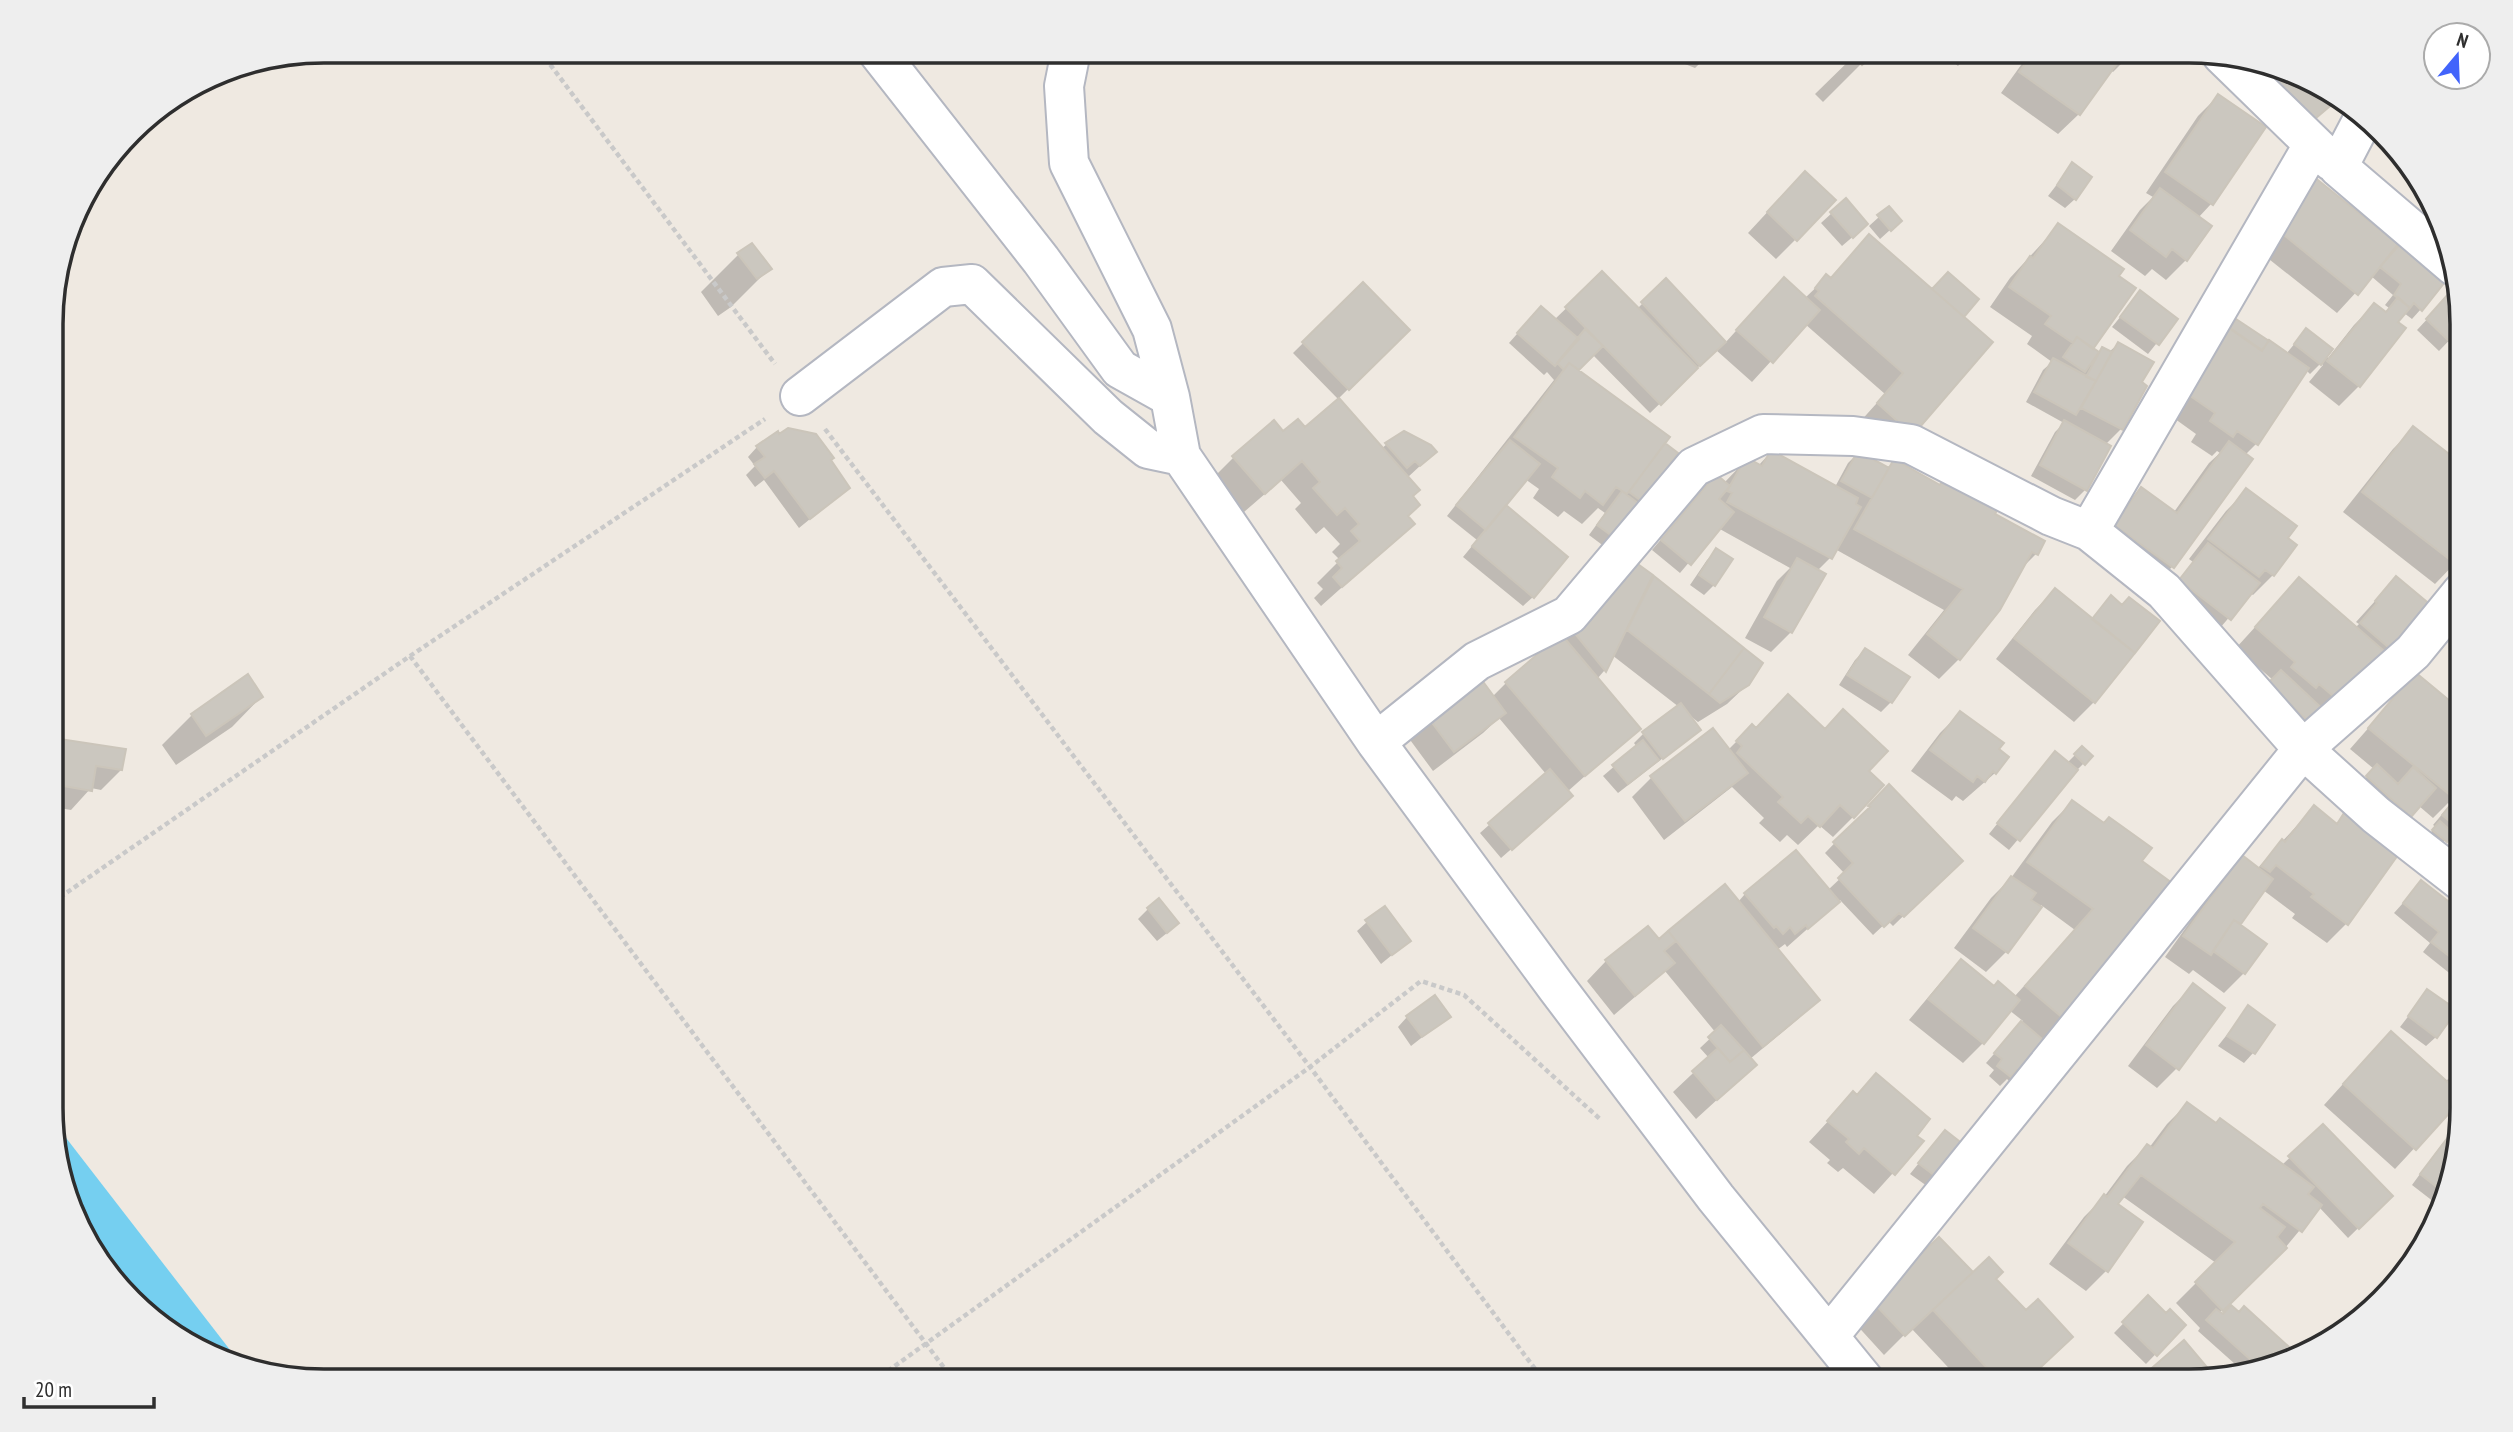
<svg xmlns="http://www.w3.org/2000/svg" width="2513" height="1432" viewBox="0 0 2513 1432" font-family="'PT Sans Narrow',sans-serif">
<style>
.water{fill:#75cff0}
.shadow{fill:#0003}
.building{fill:#cbc7bf;stroke:#cbc5ba;stroke-width:2}
.lines{fill:none;stroke-linecap:round;stroke-linejoin:round}
.minor-casing{stroke:#b4b7c1;stroke-width:42}
.path{stroke:#c9c9c9;stroke-width:4.5;stroke-dasharray:5 3.5;stroke-linecap:butt}
.minor{stroke:#fff;stroke-width:38}
.rim{fill:none;stroke:#2e2e2e;stroke-width:3.5}
</style>
<rect width="100%" height="100%" fill="#efe9e1"/>
<path class="water" d="M53 1121 244 1368 188 1345 97 1260 53 1143Z"/>
<path class="shadow" d="M1652 51H1713L1695 68Z
M1859 51H1866L1870 55 1823 102 1815 94Z
M1939 51H1972L1958 66Z
M2031 51H2134L2113 72 2110 70 2079 114 2058 134 2001 93Z
M2321 85 2325 87 2339 100 2318 90Z
M2218 96 2211 204 2198 218 2186 260 2166 280 2152 269 2145 276 2111 251 2140 210 2153 197 2146 193 2198 116Z
M2072 165 2075 199 2065 208 2048 196Z
M1785 193 1796 239 1776 259 1748 233Z
M2294 199 2387 256 2421 309 2412 319 2404 313 2359 386 2339 406 2309 382 2323 365 2321 363 2310 374 2306 370 2256 444 2245 455 2251 460 2172 567 2152 587 2095 545 2122 509 2142 489 2174 512 2209 463 2220 453 2217 451 2212 456 2191 442 2196 434 2164 411 2228 330 2236 321 2263 349 2270 343 2286 354 2306 330 2328 358 2354 325 2374 305 2384 313 2389 308 2385 305 2393 295 2371 276 2337 313 2255 248Z
M1845 201 1856 234 1842 246 1821 223Z
M1879 217 1900 221 1880 239 1869 226Z
M2058 226 2117 277 2091 349 2098 354 2103 349 2109 352 2118 344 2140 383 2145 386 2121 429 2105 445 2109 447 2085 490 2075 500 2031 476 2055 432 2064 423 2026 402 2043 370 2052 362 2027 344 2032 336 1990 307 2010 278Z
M1869 236 1962 317 1912 434 1858 424 1885 394 1805 324 1752 382 1716 350 1650 413 1592 354 1576 370 1667 438 1641 501 1605 547 1589 535 1605 513 1598 508 1582 524 1564 511 1558 517 1533 498 1539 489 1525 479 1503 506 1533 597 1523 606 1463 557 1477 540 1447 516 1554 380 1547 372 1544 375 1509 343 1531 318 1554 320 1602 274 1637 309 1666 280 1725 343 1764 300 1805 298 1827 277 1829 279Z
M739 254 769 269 731 307 718 316 701 292Z
M1363 284 1408 330 1338 399 1293 353Z
M2458 286 2462 306V327L2439 351 2417 330Z
M2140 293 2176 319 2148 354 2112 327Z
M1305 429 1381 449 1387 444 1435 452 1407 478 1411 497 1406 516 1413 524 1321 606 1314 598 1323 589 1317 583 1340 560 1332 552 1340 544 1324 527 1316 534 1295 509 1301 503 1281 480 1244 512 1214 477 1234 457 1283 434Z
M2413 429 2462 556 2435 584 2343 512 2393 449Z
M779 437 829 460 848 488 799 528 764 480 755 487 746 475 755 466 748 457 757 447Z
M1771 452 1835 487 1848 463 1858 453 1886 469 1894 462 1938 486 1946 479 1992 515 2036 554 2020 570 1999 609 1959 659 1939 679 1908 655 1944 610 1835 549 1830 558 1817 571 1791 632 1771 652 1745 638 1777 581 1790 568 1718 528 1680 573 1652 550 1706 486 1724 483 1746 460 1758 466Z
M2246 491 2285 538 2273 575 2253 595 2250 593 2220 628 2171 590 2193 562 2189 559 2226 511Z
M1717 550 1714 585 1704 595 1690 585 1707 560Z
M1626 574 1648 584 1654 578 1748 684 1727 704 1698 722 1688 714 1699 730 1618 793 1603 776 1637 747 1634 743 1644 733 1679 707 1612 655 1604 671 1597 679 1639 728 1567 792 1561 806 1501 858 1480 833 1546 774 1499 718 1483 733 1433 771 1405 733 1492 697 1506 683 1564 640Z
M2396 578 2431 607 2294 746 2273 680 2236 648 2299 579 2355 628 2359 624 2356 622Z
M2055 590 2094 702 2074 722 1996 659 2035 610Z
M1865 650 1907 677 1891 702 1881 712 1839 685 1855 660Z
M2415 675 2462 713V849L2448 837 2436 850 2430 833 2436 827 2433 825 2450 805 2448 803 2433 818 2419 806 2400 826 2358 787 2374 769 2350 749Z
M261 697 232 727 176 765 162 745 192 715Z
M1960 713 1997 750 1995 773 1963 801 1956 796 1952 801 1911 771 1940 733Z
M1752 726 1866 771 1853 817 1833 837 1819 825 1798 845 1787 835 1780 842 1759 823 1764 818 1732 787 1664 840 1632 797 1652 777 1728 750Z
M53 739 121 770 101 790 91 788 71 810 53 807Z
M2082 748 2091 756 2074 773 2009 850 1989 834 2046 763H2067Z
M1889 787 1960 861 1893 926 1888 921 1873 935 1840 900 1787 947 1785 944 1777 950 1818 999 1798 1019 1750 1059 1755 1065 1696 1119 1673 1092 1709 1058 1700 1048 1716 1033 1665 971 1614 1015 1587 981 1606 961 1658 942 1725 887 1738 902 1745 894 1828 890 1845 874 1825 853Z
M2072 802 2140 862 2063 1018 2041 1040 2011 1083 2007 1079 2000 1086 1989 1076 1994 1070 1986 1063 2023 1021 2009 1010 1983 1043 1963 1063 1909 1020 1941 982 1961 962 1994 988 2014 997 2075 930 2041 905 2006 952 1986 972 1954 948 1991 898 2011 878 2052 822Z
M2314 807 2335 825 2344 815 2347 923 2327 943 2292 918 2295 914 2263 890 2237 925 2244 973 2224 993 2193 970 2189 974 2165 957 2222 877 2242 857 2257 869Z
M2421 883 2462 915V968L2453 976 2423 952 2430 943 2394 913Z
M1148 909 1167 933 1157 941 1138 919Z
M1367 922 1409 941 1381 964 1357 931Z
M2193 986 2177 1068 2157 1088 2128 1066 2173 1006Z
M2427 992 2436 1037 2426 1046 2400 1027Z
M2248 1008 2272 1025 2253 1053 2244 1063 2218 1046Z
M1407 1017H1448L1411 1046 1398 1027Z
M2371 1053 2445 1082 2462 1066V1107L2457 1102 2395 1169 2324 1105Z
M1876 1076 1914 1136 1921 1142 1874 1194 1843 1168 1838 1172 1827 1163 1830 1160 1809 1142 1853 1094 1856 1096Z
M2187 1104 2282 1165 2323 1126 2391 1196 2348 1238 2319 1207 2285 1248 2219 1313 2298 1356 2276 1367 2245 1373 2198 1331 2200 1328 2176 1303 2216 1263 2122 1196 2116 1204 2141 1223 2106 1271 2086 1291 2049 1264 2084 1217 2104 1197 2127 1166 2147 1146 2149 1148 2167 1124Z
M2462 1124 2441 1195 2434 1202 2412 1185 2442 1144 2452 1135 2453 1136Z
M1936 1142 1961 1145 1927 1186 1910 1174Z
M1939 1239 1973 1275 1994 1279 2025 1381H1961L1911 1328 1884 1355 1853 1321Z
M2148 1298 2166 1315 2184 1325 2146 1364 2114 1333Z"/>
<path class="building" d="M1856 51H1869L1873 55 1862 65 1852 55Z
M1960 51H1974L1969 58Z
M2035 51H2126L2080 115 2019 72Z
M2262 61 2309 80 2330 106 2310 123 2257 65Z
M2218 94 2266 127 2213 205 2165 172Z
M2072 162 2092 177 2076 200 2057 185Z
M1805 171 1836 200 1797 241 1767 212Z
M2314 177 2398 244 2358 295 2274 227Z
M2160 188 2212 226 2187 261 2172 249 2166 257 2130 230Z
M1846 198 1868 224 1853 238 1830 212Z
M1889 206 1902 221 1891 231 1877 215Z
M2058 223 2124 269 2119 276 2136 288 2093 349 2077 337 2073 343 2045 324 2051 316 2009 287 2030 256 2033 258Z
M1869 234 1993 342 1913 435 1877 403 1903 373 1815 296 1819 291 1815 288 1826 274 1831 278Z
M752 243 772 269 757 279 737 253Z
M2399 245 2445 282 2422 311 2414 303 2410 308 2394 295 2401 284 2380 267Z
M1602 271 1698 368 1661 405 1565 307Z
M1948 272 1979 299 1964 317 1932 289Z
M1784 277 1820 310 1773 363 1736 330Z
M1666 278 1726 342 1700 366 1641 302Z
M1363 282 1410 330 1349 390 1302 342Z
M2457 284 2462 306V330L2450 342 2426 319Z
M2140 290 2178 319 2159 345 2120 317Z
M2398 297 2410 308 2398 322 2406 328 2360 387 2327 361 2374 303 2386 312Z
M1541 306 1579 339 1555 366 1517 333Z
M2236 319 2269 341 2262 350 2230 328Z
M2226 326 2262 351 2269 340 2309 368 2258 445 2237 431 2233 437 2210 421 2215 413 2183 391Z
M2306 328 2333 349 2321 365 2294 344Z
M1585 329 1603 346 1579 370 1569 363 1564 370 1557 363Z
M2077 337 2099 352 2085 372 2063 357Z
M2118 342 2154 362 2142 382 2147 386 2123 430 2081 408Z
M2102 347 2112 352 2096 381 2086 377Z
M2053 358 2096 381 2076 415 2034 392Z
M1569 363 1670 437 1627 494 1616 487 1603 505 1585 491 1580 498 1552 477 1558 468 1514 437Z
M1339 398 1420 490 1413 496 1420 505 1408 516 1415 524 1342 587 1333 577 1342 568 1336 561 1360 541 1351 531 1359 524 1345 508 1337 515 1313 488 1320 482 1302 461 1265 494 1232 456 1274 420 1283 431 1298 419 1305 427Z
M2064 420 2111 446 2087 491 2040 465Z
M2413 426 2462 464V559L2457 565 2362 492Z
M788 428 816 434 834 458 831 460 850 488 810 519 774 471 765 478 754 464 765 457 756 446 778 431 779 434Z
M1404 431 1431 445 1437 452 1420 466 1415 461 1407 468 1385 443Z
M1510 440 1540 464 1486 530 1456 505Z
M2229 441 2253 459 2174 568 2114 525 2141 487 2177 513Z
M1665 443 1678 453 1643 502 1629 492Z
M1771 450 1858 498 1856 504 1861 507 1832 559 1727 502 1732 493 1727 491 1746 457 1762 466Z
M1858 451 1889 468 1872 498 1841 481Z
M1894 459 1940 485 1945 476 1999 506 1995 514 2045 541 2038 555 2032 552 2000 610 1960 660 1927 634 1963 589 1854 529Z
M1716 474 1730 486 1719 499 1734 512 1691 565 1661 540Z
M2246 488 2297 526 2288 538 2297 545 2274 576 2265 570 2259 577 2208 539Z
M1622 491 1644 508 1616 539 1597 525Z
M1506 505 1568 557 1534 598 1472 546Z
M2208 543 2260 583 2231 620 2179 580Z
M1716 548 1733 559 1715 586 1699 575Z
M1797 558 1826 574 1792 633 1764 617Z
M1635 562 1653 575 1606 672 1572 630Z
M1654 576 1744 648 1709 694 1627 630Z
M2396 576 2433 607 2395 653 2360 623 2377 603 2375 601Z
M2299 577 2390 656 2346 707 2319 684 2316 688 2291 667 2295 662 2255 627Z
M2055 588 2135 653 2095 703 2014 638Z
M2111 595 2122 605 2129 597 2160 621 2135 653 2092 619Z
M1561 634 1641 729 1585 776 1505 682Z
M1744 648 1763 663 1749 685 1720 703 1709 694Z
M1865 648 1910 677 1892 703 1847 675Z
M2281 670 2328 714 2315 728 2268 683Z
M1476 672 1506 713 1454 752 1424 712Z
M2415 672 2462 711V791L2455 799 2368 728Z
M248 674 263 697 206 736 191 714Z
M1788 694 1825 729 1843 709 1888 751 1869 771 1884 785 1854 818 1840 805 1820 827 1808 816 1801 823 1778 802 1783 797 1737 753 1742 746 1736 741 1752 724 1756 728Z
M1681 703 1701 730 1663 759 1642 732Z
M1960 711 2004 743 1999 749 2009 757 1996 774 1993 771 1985 782 1977 776 1973 782 1930 750Z
M1713 728 1748 773 1685 821 1650 776Z
M53 738 126 749 122 770 96 766 92 791 63 786 64 779 53 777Z
M1643 740 1659 760 1628 784 1612 765Z
M2082 746 2093 756 2085 765 2074 754Z
M2055 751 2078 770 2020 841 1997 823Z
M2377 764 2398 784 2413 767 2436 788 2411 817 2366 776Z
M1550 769 1573 796 1512 850 1488 823Z
M1889 784 1963 861 1904 917 1899 913 1884 927 1838 878 1853 863 1833 842 1870 807 1868 806Z
M2462 791V831L2442 815Z
M2072 800 2104 823 2109 817 2152 848 2142 861 2172 883 2064 1019 2025 986 2093 909 2027 862Z
M2314 805 2337 824 2344 813 2398 855 2348 925 2311 897 2314 894 2276 865 2270 872 2261 866 2282 839 2285 842Z
M2440 821 2453 833 2447 842 2432 830Z
M1796 850 1840 902 1808 929 1806 925 1795 934 1790 927 1783 934 1776 926 1774 928 1744 893Z
M2242 855 2273 879 2241 924 2234 920 2211 955 2183 936Z
M2011 876 2036 893 2031 900 2042 907 2008 953 1973 928Z
M2421 880 2462 912V966L2431 942 2439 932 2403 903Z
M1725 884 1820 1000 1763 1047 1668 931Z
M1159 898 1179 923 1167 933 1147 908Z
M1385 906 1411 941 1392 955 1365 920Z
M2234 920 2267 944 2245 974 2213 951Z
M1648 926 1659 939 1668 931 1676 941 1664 951 1675 963 1635 996 1605 960Z
M1961 959 1994 986 1998 981 2020 1000 1984 1044 1928 999Z
M2193 983 2225 1008 2179 1070 2146 1045Z
M2427 989 2457 1010 2437 1038 2408 1016Z
M1435 995 1451 1017 1422 1037 1406 1016Z
M2248 1005 2275 1025 2255 1054 2227 1036Z
M2021 1021 2048 1044 2022 1075 2017 1070 2011 1077 1997 1066 2002 1059 1994 1053Z
M1721 1025 1744 1050 1730 1062 1708 1037Z
M2391 1031 2462 1095V1099L2416 1150 2343 1084Z
M1718 1048 1730 1062 1744 1050 1757 1065 1717 1100 1692 1071Z
M1876 1073 1930 1119 1917 1136 1924 1141 1895 1175 1864 1148 1859 1154 1846 1142 1849 1139 1827 1121 1853 1091 1857 1095Z
M2187 1102 2216 1123 2220 1118 2314 1187 2308 1194 2322 1205 2302 1232 2263 1204 2260 1208 2285 1227 2277 1237 2287 1248 2223 1311 2195 1282 2235 1242 2141 1175 2118 1204 2143 1222 2108 1272 2068 1243 2104 1194 2107 1197 2147 1144 2153 1148Z
M2323 1124 2393 1196 2359 1229 2288 1156Z
M1945 1130 1964 1145 1938 1178 1918 1163Z
M2452 1132 2458 1137 2442 1191 2420 1174Z
M1939 1237 1973 1272 1905 1336 1871 1300Z
M1989 1257 2003 1272 1996 1279 2026 1310 2038 1299 2073 1337 2026 1381H1999L1933 1310Z
M2148 1295 2166 1313 2170 1309 2186 1325 2157 1356 2122 1322Z
M2231 1305 2239 1312 2244 1306 2299 1356 2276 1367 2262 1370 2206 1320 2216 1309 2223 1314Z
M2184 1340 2217 1379 2206 1381H2137Z"/>
<g class="lines">
<defs>
<path id="minor" d="M877 51 1041 260 1120 369 1170 397
M1071 51 1064 86 1069 163 1152 329 1170 397 1181 456 1376 742 1557 988 1716 1198 1865 1381
M2222 55 2331 161
M2362 121 2338 167 2454 266
M800 396 943 287 972 284 1108 417 1148 449 1181 456
M2089 531 2313 145
M1376 742 1477 661 1569 615 1694 467 1763 434 1853 436 1911 444 2051 516 2089 531 2164 591 2303 749 2376 815 2462 882
M1829 1336 2303 749 2413 652 2462 592"/>
</defs>
<use href="#minor" class="minor-casing"/>
<path class="path" d="M540 51 775 364
M825 429 1310 1067 1544 1381
M410 656 954 1381
M53 902 410 656 765 419
M874 1381 1310 1067 1421 981 1464 995 1601 1120"/>
<use href="#minor" class="minor"/>
</g>
<path d="M0 0H2513V1432H0ZM324 63H2189A261 261 0 0 1 2450 324V1108A261 261 0 0 1 2189 1369H324A261 261 0 0 1 63 1108V324A261 261 0 0 1 324 63Z" fill="#eee" fill-rule="evenodd"/>
<path class="rim" d="M324 63H2189A261 261 0 0 1 2450 324V1108A261 261 0 0 1 2189 1369H324A261 261 0 0 1 63 1108V324A261 261 0 0 1 324 63Z"/>
<g transform="translate(2457 56) rotate(19)"><circle r="33" fill="#ffffff" stroke="#ababab" stroke-width="2"/>
<path d="M0-5L12 26L0 18L-12 26Z" fill="#4264fb"/>
<text y="-10" font-size="19" font-weight="bold" text-anchor="middle" fill="#2e2e2e">N</text>
</g>
<path d="M24 1397v10h130v-10" fill="none" stroke="#2e2e2e" stroke-width="3.5"/>
<text x="35" y="1397" font-size="21" fill="#2e2e2e" stroke="#ffffff" stroke-width="5" paint-order="stroke">20 m</text>
</svg>
